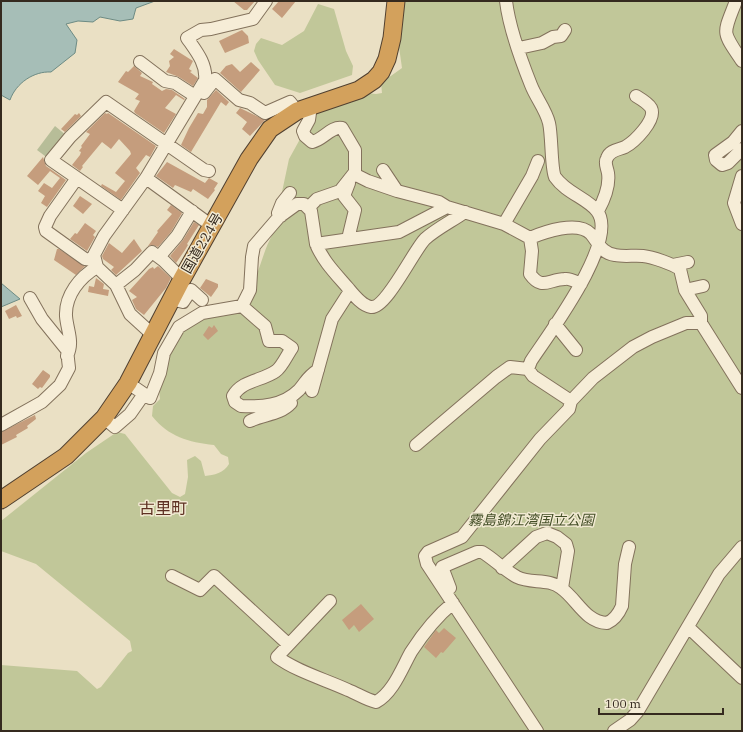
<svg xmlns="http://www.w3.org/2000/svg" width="743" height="732" viewBox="0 0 743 732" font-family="'IBM Plex Serif','Noto Sans JP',serif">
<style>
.green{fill:#c1c799}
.cemetery{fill:#b7bd98}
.water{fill:#a6beb7;stroke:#6d8b84}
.building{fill:#c59d7d}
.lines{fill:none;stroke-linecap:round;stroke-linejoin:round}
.minor-casing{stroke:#83725c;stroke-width:14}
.highway-casing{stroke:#514030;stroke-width:19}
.minor{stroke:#f6edd7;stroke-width:12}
.highway{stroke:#d3a15c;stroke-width:17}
.labels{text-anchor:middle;stroke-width:3;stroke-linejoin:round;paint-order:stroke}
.street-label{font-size:14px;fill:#352a1f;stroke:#f2ead3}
.park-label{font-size:14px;font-style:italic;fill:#444f27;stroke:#f2ead3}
.quarter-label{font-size:16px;fill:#5e3022;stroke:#f2ead3}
</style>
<rect width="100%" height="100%" fill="#eae0c4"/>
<path class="green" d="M402 1H742V731H1V665L77 671 97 689 101 687 128 653 132 651 130 641 36 564 1 551V521L86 453 117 432 125 434 172 493 180 497 185 494 188 477 187 460 195 456 201 461 205 476C214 475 224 473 229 464L228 457 221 454 214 445C188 442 169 437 152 416L153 406 160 399C156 373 171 331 196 319 208 313 225 312 238 310 244 298 252 286 257 274 266 250 269 230 291 214L282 192 289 159 315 112 366 93 376 94 382 93 381 83 402 68 398 40Z
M318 4 334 9 346 51 353 66 352 75 300 93 275 85 258 60 254 51 256 44 261 38 282 45 304 31Z"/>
<path class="cemetery" d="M55 126 67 136 49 159 37 150Z"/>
<path class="water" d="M1 1H155L136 8 133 19 120 21 100 17 93 22 78 21 66 24 77 40 75 53 51 72C34 71 16 83 10 100L1 95Z
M1 283 20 299 1 307Z"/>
<path class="building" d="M233 1H255L247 10H244Z
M279 1H296L282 18 272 9Z
M242 30 248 36 249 43 225 53 219 41Z
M174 49 193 61 189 69 192 71 190 72 198 78 193 86 179 77 166 72 170 66 169 61 174 57 170 54Z
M251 62 260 70 241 92 220 73 226 66 232 64 240 72Z
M134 66 142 73 140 76 153 82 152 84 162 91 166 89 172 90 185 99 184 100 176 95 165 108 176 114 164 133 135 113 134 111 140 101 135 99 139 94 118 82 126 71 128 72Z
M216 90 229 102 226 106 221 102 191 152 181 145 189 128 198 113 203 114 207 107V100Z
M240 108 265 120 250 136 242 129 247 122 236 113Z
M79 113 81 116 65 132 61 129 75 114 77 115Z
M105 113 107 114 108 113 156 146 150 157 146 155 136 168 140 173 121 200 101 186 102 184 116 192 125 181 115 173 131 154 130 151 119 139 111 149 102 142 82 166 83 167 80 171 72 165 80 155 81 152 79 151 82 147 81 146 90 134 86 132Z
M43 157 46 166 66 180 47 207 41 203 45 196 38 191 44 183 52 188 60 178 50 171 38 185 27 176Z
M167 162 205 183 209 178 218 183 214 189 215 190 208 199 193 189 191 192 175 185 173 188 156 176Z
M80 196 92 204 83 214 73 206Z
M171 205 182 213 171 232 158 247 153 245 148 246 158 232 157 231 172 214 167 210Z
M194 222 199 225 187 244 188 245 185 250 176 263 170 256 183 240Z
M85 223 96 231 93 235 95 237 87 251 70 239 75 233 77 234Z
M134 239 142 251 116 275 111 270 114 267 103 259 102 256 109 243 122 253Z
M57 249H59L85 266 76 275 54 260Z
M158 266 171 278 166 288 144 315 136 309 132 300 137 297 129 291 149 269 153 267 154 269Z
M96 278 104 284 103 289 109 290 108 296 88 292 89 286 94 287Z
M206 279 218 284V287L211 297 200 288Z
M16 305 22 316 17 318 16 316 9 319 5 311Z
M214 325 218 331 208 340 203 335 209 326 212 328Z
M43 370 50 375V377L42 388 40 387 38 389 32 384Z
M35 415 36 419 27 426 28 428 16 435 17 437 1 445V432Z
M361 604 374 619 359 632 354 625 349 630 342 620Z
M444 628 456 638 443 653 441 652 436 658 424 647 436 630 439 633Z"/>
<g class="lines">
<defs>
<path id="minor" d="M506 1C509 27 521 60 531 85 536 98 546 110 549 123 552 135 551 169 555 177 566 193 587 198 597 211 620 240 548 335 531 361L528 369 533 376 571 401
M736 1C723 35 721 30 742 61
M519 48 542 43 553 37 561 36 565 30
M140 62 165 81 175 83 195 96
M204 93 215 79 239 100 250 103 265 113 290 102 297 111
M742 131 733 142 715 155 716 160 722 165 728 163 742 149
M383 170 397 191
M354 174 368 181 397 191 439 202 447 207
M742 176 734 203 742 224
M77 178 51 160 70 137 106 102 204 170 209 171
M146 178 212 226
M308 208 317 199 340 191 355 172V150L342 128C331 126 323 140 312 142L305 136 303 131 309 120 311 106
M598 211C604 200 610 186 608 173 607 167 604 163 607 158 610 150 618 150 625 147 634 142 657 120 651 108 648 103 641 99 636 96
M281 216 278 213 282 203 290 193
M504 224 532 176 538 161
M530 238C544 232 578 220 591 234 599 244 602 253 615 255 624 257 634 255 643 256 653 257 672 264 680 269L685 290 701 316V323
M348 239 355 210 344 196 349 183
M316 244C323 261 336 274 348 288 353 294 362 306 371 307 386 309 414 250 425 239 436 229 452 221 465 212
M159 257 177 236 192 211
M95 260 85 259 46 231 45 227 50 216 77 178 123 210
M673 265 688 262
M116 285 135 270 152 252 164 261 182 279
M685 290 703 286
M171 299 183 302 191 290 202 300
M242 306 265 326 269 341H282L292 348C287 355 282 367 276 371 262 381 242 380 233 396L235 402 241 406C261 407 283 406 299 390 306 382 307 377 318 370
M555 324 576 350
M153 335 130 314 116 285 97 267 94 255 104 236 146 178 205 80C207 64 196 51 187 38L201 30 211 29 253 19 266 1
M67 356C74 342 67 330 66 316 65 295 80 277 97 267
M128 383 150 398 160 373 164 353 179 327 202 313 242 306 250 290 252 257 254 246 279 217 297 204H304L311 211 316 244 399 232 447 207 504 224 530 238 532 251 530 274C542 291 549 279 565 279 570 278 576 282 581 284
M312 391 332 319 350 291
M104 418 115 427 130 414 144 394
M250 421C264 414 280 415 291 403
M1 425 42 402 60 385 69 368 67 350 42 319 30 298
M416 445 496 377 510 367 528 369
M502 568 536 537 547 533 557 537 566 544 568 551 562 588
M172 576 200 590 214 576 288 644
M450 588 442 567 477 552H482C494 559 504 570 517 577 531 584 548 578 561 588 577 599 585 622 607 623 614 620 619 613 622 606L625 564 629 547
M330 601 277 657C298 672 324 679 348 690 358 694 365 699 376 702 393 693 402 668 411 652 422 635 437 616 453 603
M688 627 742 678
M537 731 427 564 425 556 428 552 462 537 540 439 569 409 571 401 593 378 633 347 652 337 686 323H701L742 388
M614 731 630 720 638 711 719 574 742 547"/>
<path id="highway" d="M1 500 66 456 104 418 128 383 182 279 249 159 270 129 297 111 359 90 374 80 381 72 387 59 392 38 396 1"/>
</defs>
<use href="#minor" class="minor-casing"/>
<use href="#highway" class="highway-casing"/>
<use href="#minor" class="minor"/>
<use href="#highway" class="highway"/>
</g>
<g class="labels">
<g class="street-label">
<text transform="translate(202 243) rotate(-60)" y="5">国道224号</text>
</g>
<g class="park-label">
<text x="531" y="525">霧島錦江湾国立公園</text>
</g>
<g class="quarter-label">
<text x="163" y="514">古里町</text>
</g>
</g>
<rect width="743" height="732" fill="none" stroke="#352a1f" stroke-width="4"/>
<path d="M599 708v6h124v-6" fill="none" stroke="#352a1f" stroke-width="2"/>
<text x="605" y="708" font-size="12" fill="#352a1f" stroke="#f2ead3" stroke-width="3" paint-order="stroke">100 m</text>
</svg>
